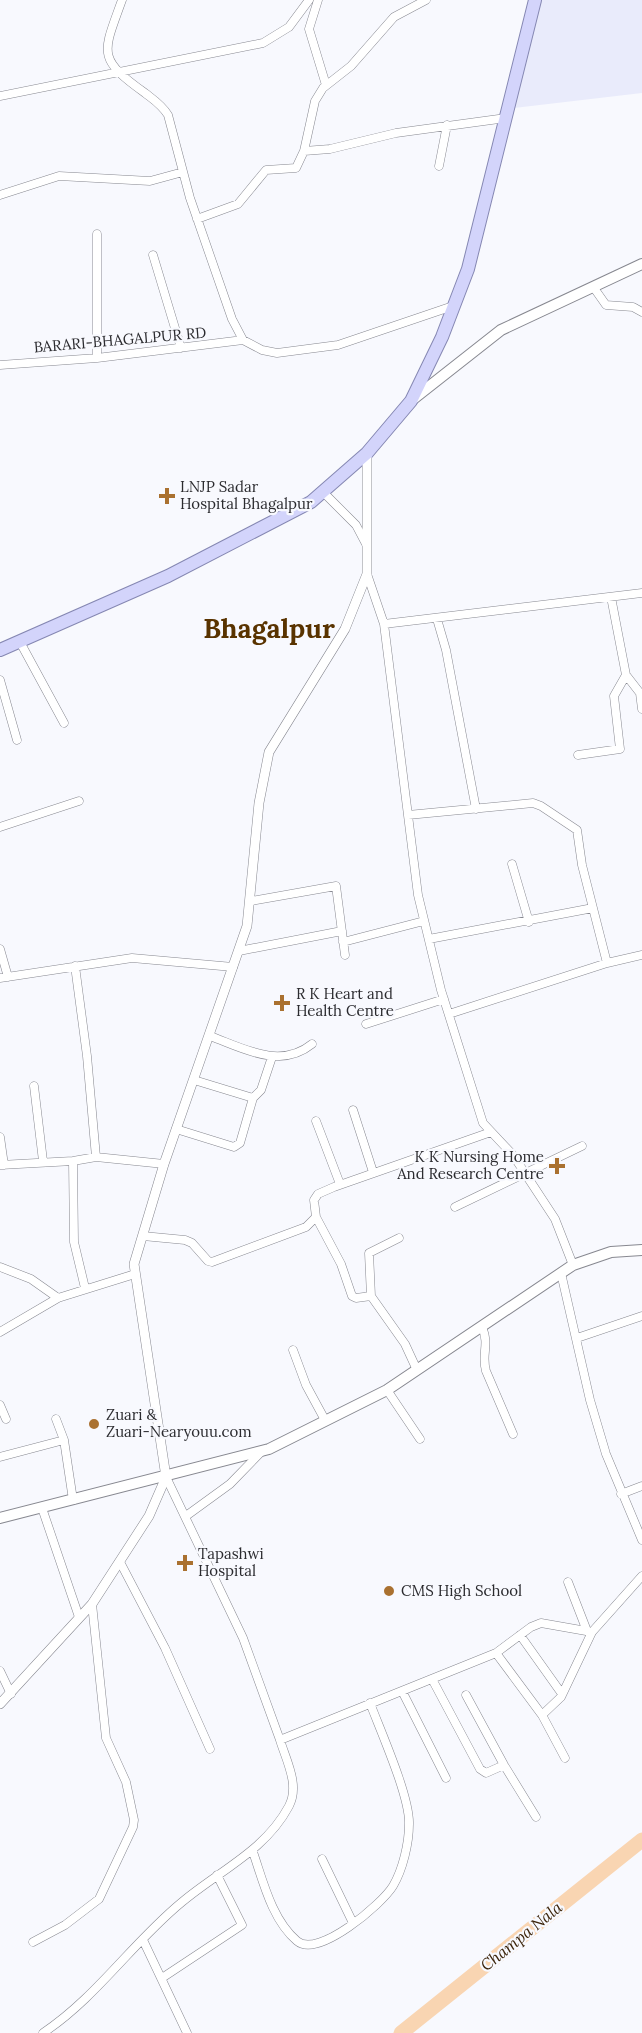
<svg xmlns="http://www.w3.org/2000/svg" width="642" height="2033" viewBox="0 0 642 2033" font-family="Lora,serif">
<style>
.built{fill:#e9ebfb}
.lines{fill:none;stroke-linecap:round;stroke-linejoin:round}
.river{stroke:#f9d5b2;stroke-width:15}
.minor-casing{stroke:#878890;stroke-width:9}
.tertiary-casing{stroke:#878890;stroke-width:10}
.secondary-casing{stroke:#878890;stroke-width:12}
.primary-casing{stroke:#8587b2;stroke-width:14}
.minor{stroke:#fff;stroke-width:8}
.tertiary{stroke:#fff;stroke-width:9}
.secondary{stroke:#fff;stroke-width:10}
.primary{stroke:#d3d4fb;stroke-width:12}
.poi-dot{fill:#aa7130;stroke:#f8f9fe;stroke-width:2}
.labels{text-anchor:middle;stroke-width:4.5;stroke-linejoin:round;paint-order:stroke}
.street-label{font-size:15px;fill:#2b2b2f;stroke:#f8f9fe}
.poi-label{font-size:15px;fill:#2b2b2f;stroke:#f8f9fe;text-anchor:start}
.water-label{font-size:16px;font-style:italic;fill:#3c240a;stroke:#f8f9fe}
.town-label{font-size:27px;font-weight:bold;fill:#593300;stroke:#f8f9fe}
</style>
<rect width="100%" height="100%" fill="#f8f9fe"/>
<path class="built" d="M541 0H642V93L514 108Z"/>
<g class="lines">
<path class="river" d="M401 2033 642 1840"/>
<defs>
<path id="minor" d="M122 0C103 53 96 58 145 93 154 100 162 105 168 115L190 198 232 319 243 340 262 350 277 353 338 345 453 306
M318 0 309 29 326 85
M0 96 263 43 289 27 309 0
M304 151 330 149 396 133 506 118
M439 166 447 125
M0 195 59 176 150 181 183 172
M197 219 238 204 266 170 296 168 304 151 315 101 323 88 351 66 394 17 426 0
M153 255 181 348
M594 288 606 305 633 307 642 312
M97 358V234
M0 365 97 358 243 340
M324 493 356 525 366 544
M367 574 384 624 418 895 441 990 483 1123 513 1155 555 1219 573 1265
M611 597 626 675 640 693 642 709
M437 619 446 650 476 809
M384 624 642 593
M20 642 64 723
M0 680 17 740
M578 755 620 749 614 696 626 675
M408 815 533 803 541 806 577 830 582 865 607 963
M0 827 79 801
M512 864 529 922
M251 901 336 886 345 955
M429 939 593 908
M343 942 424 921
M0 949 8 977
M239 951 342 931
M75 966 87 1056 96 1157
M0 978 132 958 233 967
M449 1014 607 963 642 955
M366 1024 444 999
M210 1036C243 1048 280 1070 312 1044
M194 1080 253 1098 261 1090 272 1057
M34 1086 43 1161
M353 1110 373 1172
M316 1121 340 1184
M176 1129 234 1147 240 1143 253 1098
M0 1137 4 1165
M73 1161 74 1242 85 1288
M0 1165 73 1161 96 1157 164 1164
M455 1207 582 1146
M316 1217 341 1264 352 1296 356 1298 371 1296 405 1344 417 1370
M143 1236 185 1240 192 1243 208 1261 212 1262 306 1227 316 1217 314 1200 318 1194 334 1187 491 1132
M0 1267 31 1279 58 1298
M561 1273 590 1400 606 1454 642 1540
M371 1296 369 1253 399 1238
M482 1327C490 1345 481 1354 486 1371L513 1434
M0 1332 58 1298 135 1274
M577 1338 642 1316
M293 1350 306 1385 325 1420
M387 1390 420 1439
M0 1405 6 1419
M56 1419 64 1440 73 1500
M0 1457 64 1440
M166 1477 243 1638 280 1740 496 1653 531 1627 541 1623 592 1632 642 1576
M621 1494 642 1486
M42 1508 79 1617
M186 1516 230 1484 262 1451
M120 1562 165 1648 210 1749
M568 1582 587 1631
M520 1635 562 1694
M496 1653 542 1715 565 1758
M0 1671 11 1694
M432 1679 480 1769 486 1773 504 1765
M402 1691 446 1778
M466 1695 504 1765 536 1817
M542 1715 561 1697 592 1632
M253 1852C263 1881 272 1920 297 1941 318 1959 382 1904 393 1886 403 1869 409 1843 409 1824 410 1797 381 1732 370 1703
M322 1859 353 1923
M143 1940 187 2033
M33 1942 65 1925 99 1899 133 1827 134 1820 126 1782 106 1738 92 1604
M162 1978 242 1925 217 1875
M43 2033C97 1997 132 1943 182 1902 220 1870 265 1851 289 1806 300 1785 286 1760 280 1740"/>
<path id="tertiary" d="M0 1704 92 1604 149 1516 166 1477 134 1264 164 1164 247 926 259 803 269 752 345 629 367 574V453"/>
<path id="secondary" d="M412 400 501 330 642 264
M0 1518 269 1449 387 1390 573 1265 611 1252 642 1250"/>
<path id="primary" d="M0 650 168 576 311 502 367 453 411 401 442 337 468 269 535 0"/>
</defs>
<use href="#minor" class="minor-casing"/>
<use href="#tertiary" class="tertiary-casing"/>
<use href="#secondary" class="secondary-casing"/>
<use href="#primary" class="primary-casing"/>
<use href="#minor" class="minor"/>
<use href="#tertiary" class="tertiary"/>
<use href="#secondary" class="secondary"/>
<use href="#primary" class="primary"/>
</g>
<g class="poi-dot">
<path d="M164 487h6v6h6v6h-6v6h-6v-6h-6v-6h6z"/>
<path d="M279 994h6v6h6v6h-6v6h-6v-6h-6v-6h6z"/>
<path d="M554 1157h6v6h6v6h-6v6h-6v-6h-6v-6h6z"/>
<circle cx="94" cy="1424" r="6"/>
<path d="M182 1554h6v6h6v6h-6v6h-6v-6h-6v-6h6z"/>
<circle cx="389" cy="1591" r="6"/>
</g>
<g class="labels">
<g class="street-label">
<text transform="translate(120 340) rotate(-5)" y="5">BARARI-BHAGALPUR RD</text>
</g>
<g class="poi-label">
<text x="180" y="492">LNJP Sadar<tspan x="180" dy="17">Hospital Bhagalpur</tspan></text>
<text x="296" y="999">R K Heart and<tspan x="296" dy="17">Health Centre</tspan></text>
<text x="544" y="1162" text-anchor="end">K K Nursing Home<tspan x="544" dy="17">And Research Centre</tspan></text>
<text x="106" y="1420">Zuari &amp;<tspan x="106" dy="17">Zuari-Nearyouu.com</tspan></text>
<text x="198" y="1559">Tapashwi<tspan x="198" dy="17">Hospital</tspan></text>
<text x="401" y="1596">CMS High School</text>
</g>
<g class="water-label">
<text transform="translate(521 1936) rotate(-39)" y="6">Champa Nala</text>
</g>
<g class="town-label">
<text x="269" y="638">Bhagalpur</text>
</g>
</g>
</svg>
